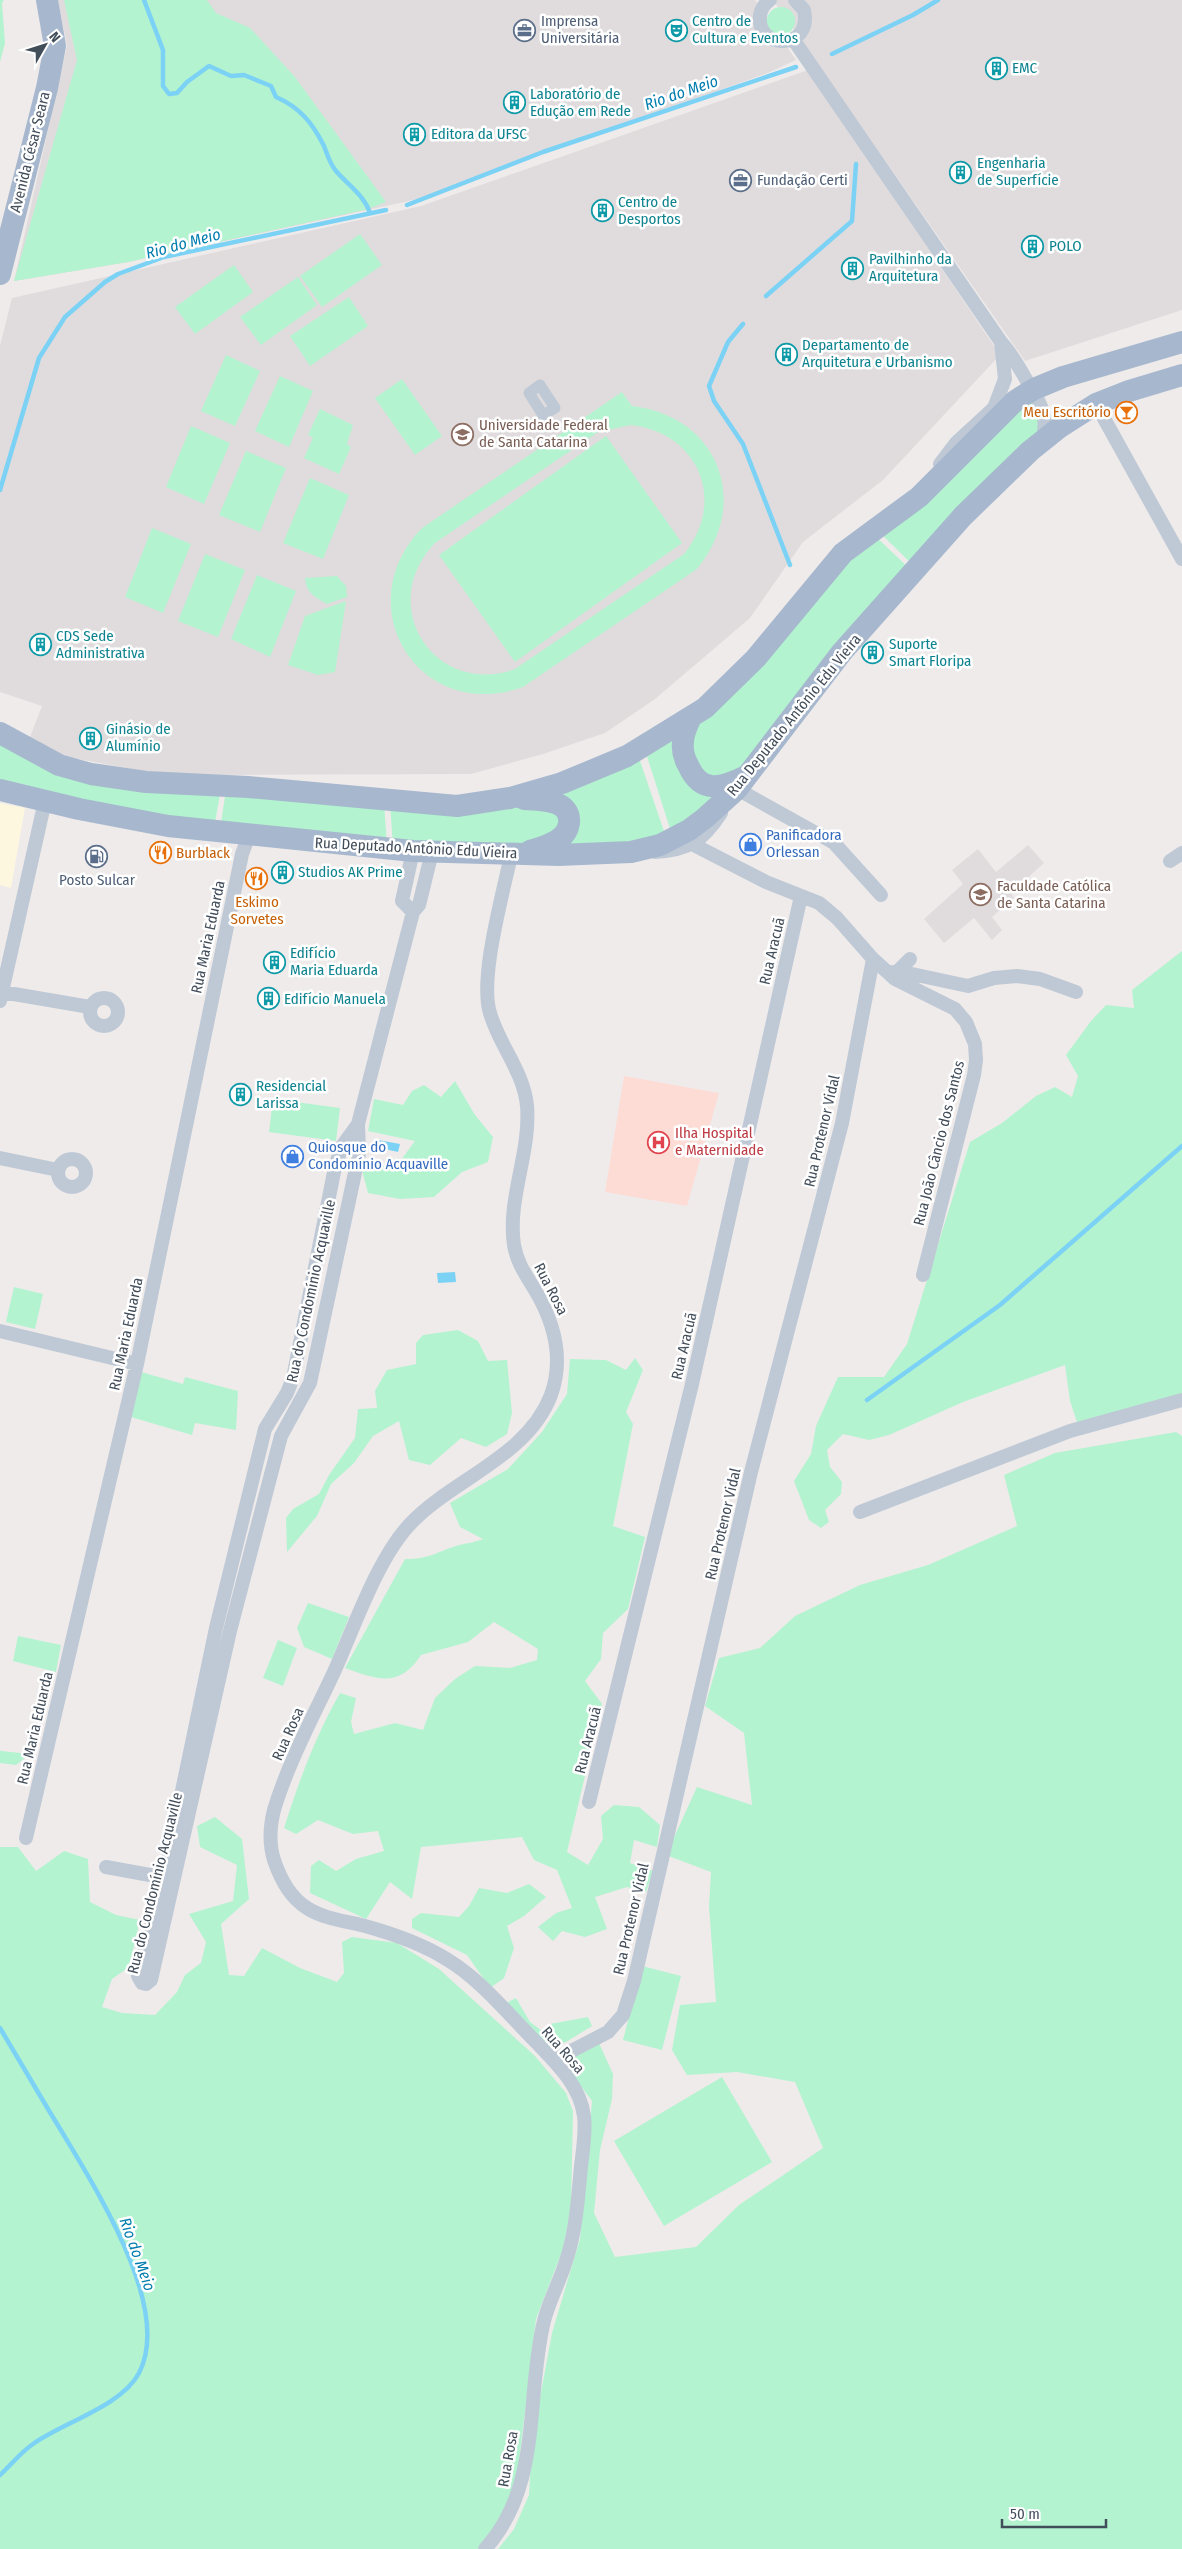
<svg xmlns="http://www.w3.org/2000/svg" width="1182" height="2549" viewBox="0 0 1182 2549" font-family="'Fira Sans Condensed',sans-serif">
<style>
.commercial{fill:#fdf7e0}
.education{fill:#e0dcdd}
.medical{fill:#fddcd6}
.green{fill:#b3f3d0;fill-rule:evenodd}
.water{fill:#7bd2f5}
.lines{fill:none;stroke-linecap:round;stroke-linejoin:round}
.stream{stroke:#7bd2f5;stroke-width:4.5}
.pedestrian{stroke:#bfc9d5;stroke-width:11}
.minor{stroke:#bfc9d5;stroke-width:14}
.primary{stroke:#a7b8ce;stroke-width:22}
.labels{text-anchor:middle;stroke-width:5;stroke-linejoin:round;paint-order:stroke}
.service-label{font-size:15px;fill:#4e5e75;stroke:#fff;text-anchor:start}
.culture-label{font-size:15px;fill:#0d838f;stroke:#fff;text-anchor:start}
.street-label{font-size:15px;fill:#424d5a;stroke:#fff}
.food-label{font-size:15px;fill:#c56008;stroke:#fff;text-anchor:end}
.education-label{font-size:15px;fill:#785e54;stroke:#fff;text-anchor:start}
.shop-label{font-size:15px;fill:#366cbe;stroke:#fff;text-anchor:start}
.health-label{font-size:15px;fill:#be3a42;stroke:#fff;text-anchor:start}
.water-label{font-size:16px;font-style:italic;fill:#007daf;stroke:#fff}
</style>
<rect width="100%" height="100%" fill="#efebeb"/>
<path class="commercial" d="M0 803 25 808 11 888 0 885Z"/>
<path class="education" d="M58 0H755L796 60 770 72 418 199 128 262 14 281 67 46Z
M773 0H1182V310L1025 361Z
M808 70 1000 355 883 480 803 542 750 618 655 699 605 733 543 754 471 774 164 775 73 758 53 751 30 737 42 706 0 692V346L12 298 421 206Z
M1028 845 1044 863 1011 893 1014 898 992 917 1002 930 992 940 974 918 944 943 924 919 963 884 952 870 978 849 996 872Z"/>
<path class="medical" d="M624 1076 719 1093 687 1206 605 1192Z"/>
<path class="green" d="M0 0H4L2 3 5 43 0 62Z
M64 0H207L216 13 250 28 295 77 386 202 368 209 128 262 14 281 77 60Z
M767 21a14 14 0 1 1 28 0a14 14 0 1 1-28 0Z
M360 234 382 265 322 307 300 276Z
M234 265 253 292 195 334 175 307Z
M298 277 317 305 261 345 240 317Z
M349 297 368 326 310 366 290 336Z
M226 355 260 371 235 426 201 411Z
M280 376 313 391 289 447 255 431Z
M402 379 442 436 415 455 375 398Z
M622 392 632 406C718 416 752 502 697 569L523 687C420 724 346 607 422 528ZM631 425C699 433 727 501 684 554L515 669C434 698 375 605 435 543L598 432Z
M1034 398 1042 421 1039 439 914 566 879 532Z
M320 409 353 425 347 444 351 447 339 474 304 458 313 438 308 435Z
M191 426 230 443 204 504 166 487Z
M606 436 682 543 515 662 439 555Z
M246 451 286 468 260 532 219 515Z
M310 478 349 495 323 559 283 543Z
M152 528 191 544 163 613 125 597Z
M873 534 912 571 743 774 709 782 690 762 694 726Z
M205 554 245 570 218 637 178 621Z
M257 575 296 591 270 657 231 639Z
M337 576 346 586 347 597 327 604C315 597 306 593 305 578Z
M346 601 335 672 318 675 288 665 305 616Z
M684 728 680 757 733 789 672 835 645 750Z
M0 738 52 766 221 789 214 828 0 785Z
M638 755 666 837 555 850 572 834 540 796Z
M226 790 384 803 387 845 220 829Z
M390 803 556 808 565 827 540 844 393 846Z
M1182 951V1395L1077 1422 1070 1401 1065 1365 963 1402 889 1435 869 1440 843 1434 827 1450 830 1467 842 1482 841 1494 825 1510 829 1522 821 1528 809 1520 794 1481 811 1454 816 1426 838 1377H884L907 1344 970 1142 1002 1123 1036 1096 1055 1087 1072 1097 1078 1076 1066 1055 1091 1021 1106 1005 1134 1008 1132 990Z
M455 1081 475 1115 493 1137 488 1162 462 1172 434 1197 400 1199 368 1193 362 1170 401 1160 415 1141 368 1131 374 1099 403 1105 412 1091 424 1085 441 1097Z
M273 1099 340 1108 336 1141 269 1132Z
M14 1287 43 1294 35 1329 6 1322Z
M458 1330 478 1341 488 1361 507 1360 512 1413 507 1434 486 1447 461 1438 430 1465 409 1460 399 1421 373 1436 354 1463 331 1484 317 1516 287 1552 286 1518 293 1509 319 1494 329 1475 355 1438 358 1409 377 1408 375 1391 387 1370 416 1364V1343L423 1335Z
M635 1358 643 1370 626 1412 633 1424 613 1526 645 1537 628 1609 603 1633 601 1659 585 1681 602 1704 567 1852 588 1865 603 1839 601 1816 614 1805 639 1807 660 1825 657 1847 634 1840 630 1863 653 1871 646 1892 627 1887 595 1897 607 1929 585 1937 562 1931 553 1941 538 1927 556 1913 572 1908 557 1870 534 1860 522 1837 421 1847 412 1899 390 1882 366 1919 310 1893 311 1866 319 1860 336 1871 356 1859 384 1851 378 1831 353 1834 318 1820 296 1834 284 1828C299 1781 315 1737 340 1693L356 1698 351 1722 354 1734 395 1723 423 1730 435 1698 455 1679 475 1666 510 1668 537 1660 538 1649 494 1622 468 1642 421 1655C400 1688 377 1680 345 1668L405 1559C428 1559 435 1553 456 1546 465 1543 474 1543 483 1539L460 1527 450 1503 508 1469 542 1432 567 1394 570 1359 606 1360 626 1370Z
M141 1372 183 1384 185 1377 238 1391 236 1430 195 1423 192 1435 131 1417Z
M1176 1432 1182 1436V2549H498L514 2529 529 2495 532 2441 552 2333 580 2239 592 2101 569 2070V2059L599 2043 613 2074 612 2099 600 2150 594 2213 615 2257 696 2247 739 2205 823 2148 795 2082 737 2072 687 2075 672 2050 680 2005 716 2002 709 1906 711 1872 666 1855 697 1787 752 1805 744 1733 705 1706 719 1658 760 1648 795 1616 860 1585 928 1565 1017 1526 1004 1475 1055 1453Z
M308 1603 349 1617 332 1659 304 1647 297 1628Z
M18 1636 61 1645 56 1672 13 1661Z
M278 1640 297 1648 283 1686 263 1678Z
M0 1750 1 1751 30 1754 16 1765 0 1763Z
M215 1817 242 1839 249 1899 221 1924 229 1975 244 1976 262 1948 300 1968 337 1982 344 1973 342 1942 352 1937 397 1943 439 1969 535 2056 566 2093 573 2111 571 2207 563 2249 536 2319 517 2479C509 2503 496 2529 479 2549H0V1847H18L36 1871 64 1851 88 1859 90 1902 116 1915 140 1920 129 1967 112 1979 102 2007 122 2013 155 2015 177 1992 185 1975 201 1963 206 1942 189 1914 233 1901 237 1865 200 1847 197 1826Z
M529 1884 546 1897 524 1916 507 1926 514 1948 504 1978 490 1988 467 1955 412 1928V1919L421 1913 459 1917 469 1906 479 1888 507 1893Z
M642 1966 681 1976 662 2050 623 2040Z
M516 1998 530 2022 545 2033 550 2024 588 2017 592 2026 566 2042 548 2048 504 2004Z
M722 2077 772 2162 664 2226 614 2141Z"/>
<path class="water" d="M378 1140 400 1144 398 1152 376 1147Z
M455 1272 456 1282 438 1283 437 1273Z"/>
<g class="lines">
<path class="stream" d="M144 0 163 50V86L169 94 177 93 187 82 209 66 231 76 244 75 271 86 276 97C299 107 312 122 324 146 327 154 330 164 336 171 348 185 364 195 370 213
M832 54 913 15 938 0
M407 205 543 152 796 67
M766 296 852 221 856 164
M743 324 728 342 709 386 714 401 743 444 790 565
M0 490 39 358 65 317 105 282 118 274 164 257 386 210
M867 1400 1000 1305 1182 1146
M0 2028C21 2063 41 2098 62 2132 95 2188 173 2308 139 2373 122 2406 62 2423 33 2444 21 2452 11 2465 0 2475"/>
<path class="pedestrian" d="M540 385 555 408 543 415 529 393Z"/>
<path class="minor" d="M770 0C764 4 761 9 760 16 756 50 813 51 804 10L795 0
M793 39 1001 342C1010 352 1016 362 1023 374 1037 400 1049 409 1043 440
M1096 404 1182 559
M940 464 956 443 994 408 1005 379 1001 342
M733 795 737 789 834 843 881 895
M692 844 766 882 819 903 837 918 873 959 895 979 955 1009 966 1022 975 1044 976 1060 974 1075 923 1275
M655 852C689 850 703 841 721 813
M1170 861 1182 853
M413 912 402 901 413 851
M898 971 910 959
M889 973 898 971 968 986 994 978 1017 976 1040 979 1076 992
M2 992 90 1007
M90 1012a14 14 0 1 1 28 0a14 14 0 1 1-28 0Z
M0 1001 45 801
M358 1124 342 1146 335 1167 293 1378 287 1393 265 1429 216 1628 164 1877 138 1976 142 1983 146 1984 151 1980 230 1631 281 1436 310 1383 359 1154 358 1124 413 912 419 905 432 852
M0 1158 58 1170
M58 1173a14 14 0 1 1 28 0a14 14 0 1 1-28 0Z
M0 1331 137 1364
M860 1512 1070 1431 1182 1400
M589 1802 692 1384 801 896
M26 1838 137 1364 242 854 249 835
M106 1867 172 1879
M554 2060 608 2032 623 2015 634 1981 751 1472 842 1123 873 959
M485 2549C543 2485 525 2398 544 2321 549 2301 559 2283 565 2264 576 2233 578 2199 581 2166 583 2149 586 2132 584 2116 580 2085 556 2063 536 2042 508 2014 481 1980 448 1960 423 1944 394 1934 365 1926 346 1921 324 1919 307 1908 291 1898 280 1878 274 1860 269 1844 270 1826 274 1810 288 1763 313 1717 334 1672 354 1628 378 1556 412 1522 455 1478 528 1456 551 1395 564 1359 554 1322 535 1290 526 1275 517 1263 514 1245 507 1199 531 1152 527 1106 524 1072 499 1045 490 1013 479 978 503 894 511 855"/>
<path class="primary" d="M0 274 47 88 55 46 47 0
M690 719C687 726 683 734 683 742 682 750 684 758 688 765 701 795 722 788 746 776
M0 733 59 765 91 774 146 782 248 787 457 806 510 798 562 783 627 756 705 708 756 658 843 553 919 497 1015 401 1034 389 1063 377 1182 342
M0 790 79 809 168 826 413 851 558 855 631 852 660 845 689 830 705 818 737 789 842 652 963 516 1030 451 1060 427 1096 404 1129 391 1182 375
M524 799C541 800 571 799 569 823 568 830 565 835 559 839 551 845 540 848 530 851"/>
</g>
<defs>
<symbol id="office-ring" viewBox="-11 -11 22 22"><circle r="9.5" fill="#fff" stroke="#5c6f8a" stroke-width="1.5"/><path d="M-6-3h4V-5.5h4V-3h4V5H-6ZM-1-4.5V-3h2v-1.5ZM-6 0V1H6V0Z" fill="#5c6f8a"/></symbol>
<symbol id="theatre-ring" viewBox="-11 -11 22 22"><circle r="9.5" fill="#fff" stroke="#0f9aa8" stroke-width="1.5"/><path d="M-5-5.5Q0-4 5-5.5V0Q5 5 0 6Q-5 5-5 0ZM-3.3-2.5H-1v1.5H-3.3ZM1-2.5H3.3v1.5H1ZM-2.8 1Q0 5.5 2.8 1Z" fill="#0f9aa8"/></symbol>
<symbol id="building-ring" viewBox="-11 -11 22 22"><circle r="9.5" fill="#fff" stroke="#0f9aa8" stroke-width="1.5"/><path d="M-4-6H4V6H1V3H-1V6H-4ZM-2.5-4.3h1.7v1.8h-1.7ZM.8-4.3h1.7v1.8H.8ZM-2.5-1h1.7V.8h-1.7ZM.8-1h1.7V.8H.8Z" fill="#0f9aa8"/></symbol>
<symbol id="bar-ring" viewBox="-11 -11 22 22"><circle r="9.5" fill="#fff" stroke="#e8710a" stroke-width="1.5"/><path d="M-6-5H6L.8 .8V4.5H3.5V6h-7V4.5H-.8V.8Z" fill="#e8710a"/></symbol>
<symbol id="university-ring" viewBox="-11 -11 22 22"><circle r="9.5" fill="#fff" stroke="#8d6e63" stroke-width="1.5"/><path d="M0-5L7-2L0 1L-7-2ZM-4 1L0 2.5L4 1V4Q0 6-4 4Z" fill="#8d6e63"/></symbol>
<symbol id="shop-ring" viewBox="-11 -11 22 22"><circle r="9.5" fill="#fff" stroke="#3f7fe0" stroke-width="1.5"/><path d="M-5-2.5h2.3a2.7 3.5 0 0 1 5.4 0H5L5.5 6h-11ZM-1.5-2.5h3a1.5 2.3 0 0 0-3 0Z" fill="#3f7fe0"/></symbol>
<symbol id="restaurant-ring" viewBox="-11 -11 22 22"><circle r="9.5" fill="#fff" stroke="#e8710a" stroke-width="1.5"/><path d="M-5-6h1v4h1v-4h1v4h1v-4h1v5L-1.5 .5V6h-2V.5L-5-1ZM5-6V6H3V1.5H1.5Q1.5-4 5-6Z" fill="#e8710a"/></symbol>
<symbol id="fuel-ring" viewBox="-11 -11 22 22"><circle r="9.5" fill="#fff" stroke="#5c6f8a" stroke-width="1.5"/><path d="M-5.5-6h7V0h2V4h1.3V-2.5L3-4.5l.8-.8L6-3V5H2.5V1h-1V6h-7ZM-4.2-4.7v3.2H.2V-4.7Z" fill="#5c6f8a"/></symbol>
<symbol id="hospital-ring" viewBox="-11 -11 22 22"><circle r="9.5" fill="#fff" stroke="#e0444e" stroke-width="1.5"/><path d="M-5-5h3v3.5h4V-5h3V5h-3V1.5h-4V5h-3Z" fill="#e0444e"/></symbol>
</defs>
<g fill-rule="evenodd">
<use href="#office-ring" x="512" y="18" width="25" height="25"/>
<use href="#theatre-ring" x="664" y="18" width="25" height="25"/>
<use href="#building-ring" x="984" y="56" width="25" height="25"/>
<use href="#building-ring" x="502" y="90" width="25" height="25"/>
<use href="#building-ring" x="402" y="122" width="25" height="25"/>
<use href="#building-ring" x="948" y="160" width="25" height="25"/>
<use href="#office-ring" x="728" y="168" width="25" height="25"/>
<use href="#building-ring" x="590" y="198" width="25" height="25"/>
<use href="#building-ring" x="1020" y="234" width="25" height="25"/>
<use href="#building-ring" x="840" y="256" width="25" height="25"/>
<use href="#building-ring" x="774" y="342" width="25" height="25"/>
<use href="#bar-ring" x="1114" y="400" width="25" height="25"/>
<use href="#university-ring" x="450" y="422" width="25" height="25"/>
<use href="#building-ring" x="28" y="632" width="25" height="25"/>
<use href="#building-ring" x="860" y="640" width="25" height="25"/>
<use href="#building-ring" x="78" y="726" width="25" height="25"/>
<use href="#shop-ring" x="738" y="832" width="25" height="25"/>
<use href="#restaurant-ring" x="148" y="840" width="25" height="25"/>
<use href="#fuel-ring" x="84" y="844" width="25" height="25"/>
<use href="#building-ring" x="270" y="860" width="25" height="25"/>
<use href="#restaurant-ring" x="244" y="866" width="25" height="25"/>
<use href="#university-ring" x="968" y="882" width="25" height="25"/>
<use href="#building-ring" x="262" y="950" width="25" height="25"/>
<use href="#building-ring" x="256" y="986" width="25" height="25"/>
<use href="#building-ring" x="228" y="1082" width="25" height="25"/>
<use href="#hospital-ring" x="646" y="1130" width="25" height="25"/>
<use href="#shop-ring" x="280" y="1144" width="25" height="25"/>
</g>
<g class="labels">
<g class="service-label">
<text x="541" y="26">Imprensa<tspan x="541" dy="17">Universitária</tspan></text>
<text x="757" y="185">Fundação Certi</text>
<text x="97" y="885" text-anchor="middle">Posto Sulcar</text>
</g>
<g class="culture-label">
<text x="692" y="26">Centro de<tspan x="692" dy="17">Cultura e Eventos</tspan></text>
<text x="1012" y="73">EMC</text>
<text x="530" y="99">Laboratório de<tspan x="530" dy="17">Edução em Rede</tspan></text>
<text x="431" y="139">Editora da UFSC</text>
<text x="977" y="168">Engenharia<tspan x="977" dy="17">de Superfície</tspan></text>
<text x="618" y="207">Centro de<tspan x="618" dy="17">Desportos</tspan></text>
<text x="1049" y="251">POLO</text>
<text x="869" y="264">Pavilhinho da<tspan x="869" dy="17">Arquitetura</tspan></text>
<text x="802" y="350">Departamento de<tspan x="802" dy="17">Arquitetura e Urbanismo</tspan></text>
<text x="56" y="641">CDS Sede<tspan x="56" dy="17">Administrativa</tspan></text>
<text x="889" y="649">Suporte<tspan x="889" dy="17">Smart Floripa</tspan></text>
<text x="106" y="734">Ginásio de<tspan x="106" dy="17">Alumínio</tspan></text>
<text x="298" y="877">Studios AK Prime</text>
<text x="290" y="958">Edifício<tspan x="290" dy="17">Maria Eduarda</tspan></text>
<text x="284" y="1004">Edifício Manuela</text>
<text x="256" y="1091">Residencial<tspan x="256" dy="17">Larissa</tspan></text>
</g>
<g class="street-label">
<text transform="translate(30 152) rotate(-76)" y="5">Avenida César Seara</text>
<text transform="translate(794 715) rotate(-51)" y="5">Rua Deputado Antônio Edu Vieira</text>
<text transform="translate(416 848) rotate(3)" y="5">Rua Deputado Antônio Edu Vieira</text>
<text transform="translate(208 937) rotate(-78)" y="5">Rua Maria Eduarda</text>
<text transform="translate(772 951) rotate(-77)" y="5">Rua Aracuã</text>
<text transform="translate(822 1131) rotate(-77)" y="5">Rua Protenor Vidal</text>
<text transform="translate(939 1143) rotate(-76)" y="5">Rua João Câncio dos Santos</text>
<text transform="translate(551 1289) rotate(63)" y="5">Rua Rosa</text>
<text transform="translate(311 1291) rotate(-78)" y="5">Rua do Condomínio Acquaville</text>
<text transform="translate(126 1334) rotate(-78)" y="5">Rua Maria Eduarda</text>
<text transform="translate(684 1346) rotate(-77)" y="5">Rua Aracuã</text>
<text transform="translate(723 1524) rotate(-77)" y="5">Rua Protenor Vidal</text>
<text transform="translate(35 1728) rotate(-77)" y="5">Rua Maria Eduarda</text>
<text transform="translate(288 1734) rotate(-66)" y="5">Rua Rosa</text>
<text transform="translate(588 1740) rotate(-76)" y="5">Rua Aracuã</text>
<text transform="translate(155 1883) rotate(-76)" y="5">Rua do Condomínio Acquaville</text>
<text transform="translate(631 1919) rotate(-77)" y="5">Rua Protenor Vidal</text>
<text transform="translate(563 2050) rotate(49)" y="5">Rua Rosa</text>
<text transform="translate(508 2459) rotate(-80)" y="5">Rua Rosa</text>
</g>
<g class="food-label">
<text x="1111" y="417">Meu Escritório</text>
<text x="176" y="858" text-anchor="start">Burblack</text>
<text x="257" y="907" text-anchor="middle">Eskimo<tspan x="257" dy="17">Sorvetes</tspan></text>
</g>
<g class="education-label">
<text x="479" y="430">Universidade Federal<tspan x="479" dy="17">de Santa Catarina</tspan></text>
<text x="997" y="891">Faculdade Católica<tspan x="997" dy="17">de Santa Catarina</tspan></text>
</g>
<g class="shop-label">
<text x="766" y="840">Panificadora<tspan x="766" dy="17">Orlessan</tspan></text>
<text x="308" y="1152">Quiosque do<tspan x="308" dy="17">Condomínio Acquaville</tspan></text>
</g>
<g class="health-label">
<text x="675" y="1138">Ilha Hospital<tspan x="675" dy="17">e Maternidade</tspan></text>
</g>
<g class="water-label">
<text transform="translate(681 92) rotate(-19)" y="6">Rio do Meio</text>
<text transform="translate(183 243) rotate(-15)" y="6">Rio do Meio</text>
<text transform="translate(138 2254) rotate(70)" y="6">Rio do Meio</text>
</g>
</g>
<g transform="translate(45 45) rotate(51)" stroke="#ffffff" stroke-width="4" paint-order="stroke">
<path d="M0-4L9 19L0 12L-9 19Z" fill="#424d5a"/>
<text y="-8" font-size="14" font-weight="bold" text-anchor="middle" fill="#424d5a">N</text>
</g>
<path d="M1002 2519v8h104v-8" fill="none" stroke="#424d5a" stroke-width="2.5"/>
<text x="1010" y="2519" font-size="15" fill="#424d5a" stroke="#ffffff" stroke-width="4" paint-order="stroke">50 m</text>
</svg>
